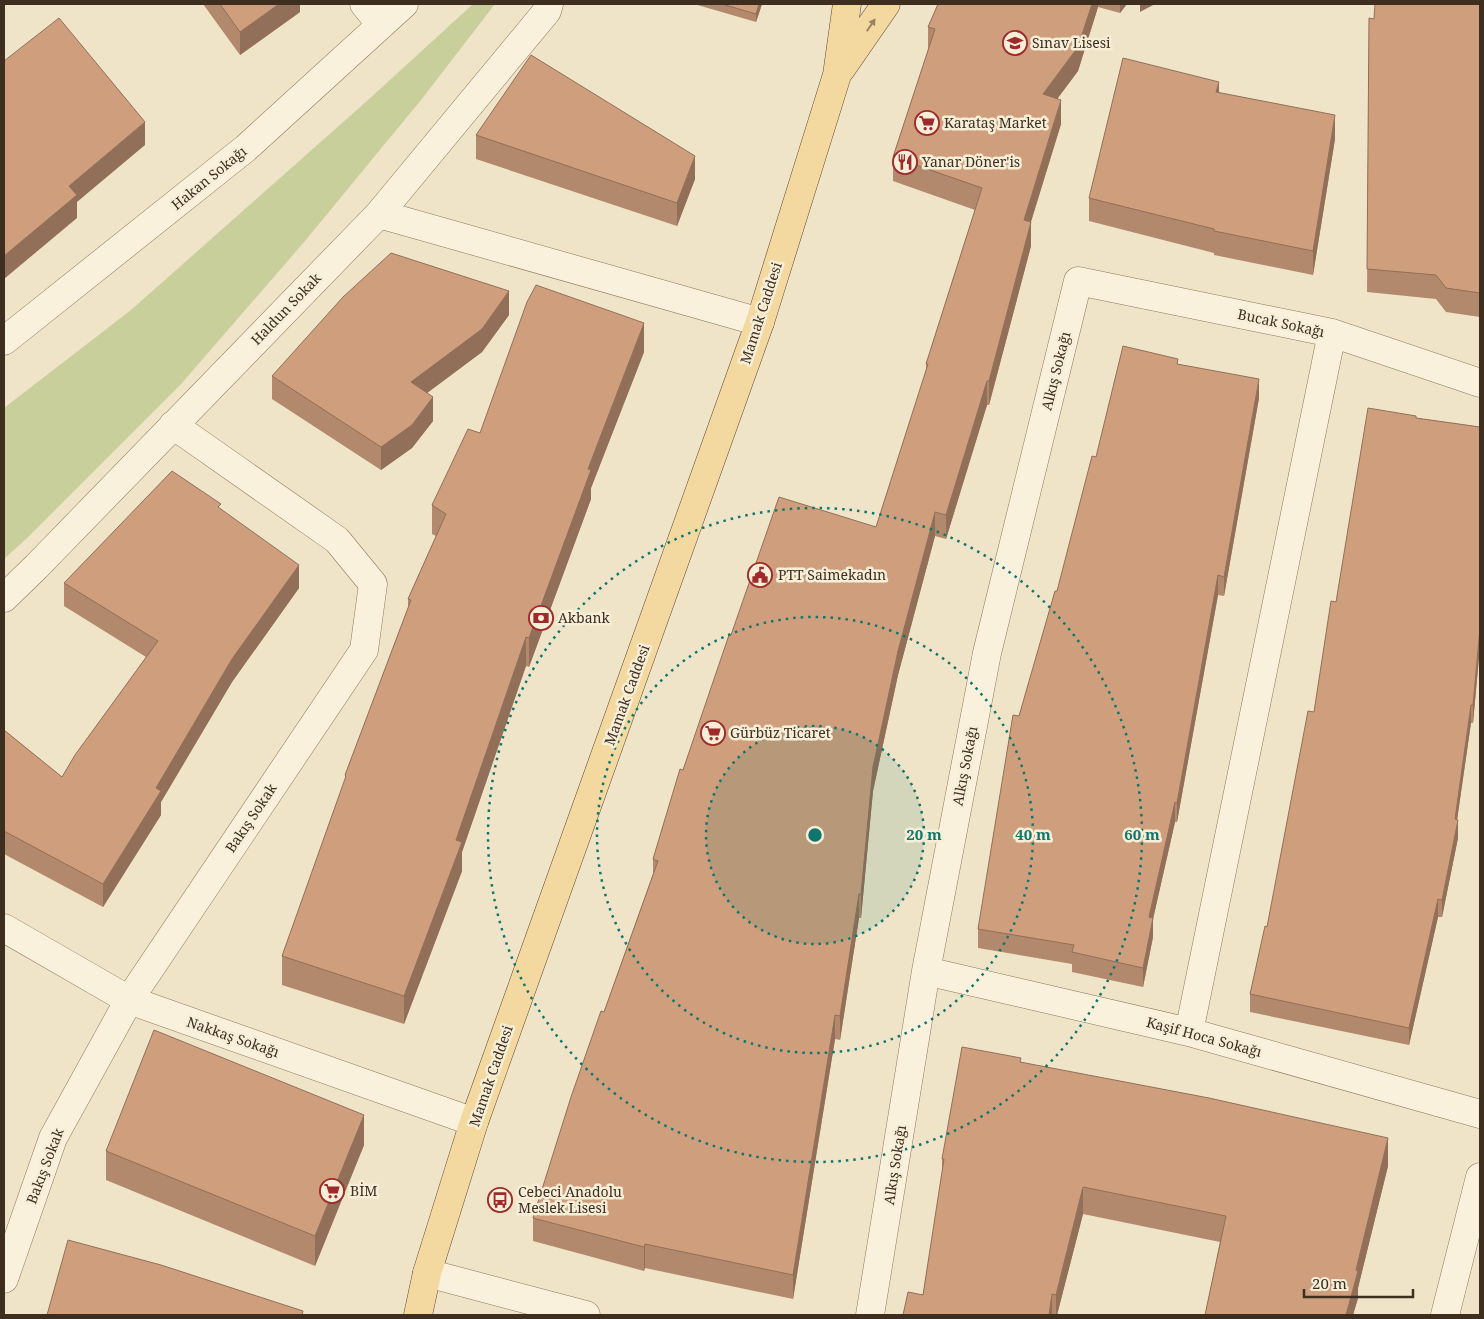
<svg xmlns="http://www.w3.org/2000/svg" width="1484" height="1319" viewBox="0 0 1484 1319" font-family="'Noto Serif',serif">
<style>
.green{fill:#c9cf9b}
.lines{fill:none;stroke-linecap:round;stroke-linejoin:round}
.street-casing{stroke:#8d765c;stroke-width:29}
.primary-casing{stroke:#5b4430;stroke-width:29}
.street{stroke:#faf1dc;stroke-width:28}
.primary{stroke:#f3d9a0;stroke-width:28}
.wall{fill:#b2896c}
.shaded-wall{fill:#916f58}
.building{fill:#cf9f7d;stroke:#916f58}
.oneway{fill:#988460}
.ring{fill:none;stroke:#0f766e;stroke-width:2.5;stroke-dasharray:2.5 5}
.labels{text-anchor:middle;stroke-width:5;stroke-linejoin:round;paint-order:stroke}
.poi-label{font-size:14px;fill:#3d2e20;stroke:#f7eed8;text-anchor:start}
.street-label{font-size:14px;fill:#3d2e20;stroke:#f7eed8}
.centre{fill:#0f766e;stroke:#f7eed8;stroke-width:2.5}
.ring-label{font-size:15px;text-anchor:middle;font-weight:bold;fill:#0f766e;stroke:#f7eed8;stroke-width:5;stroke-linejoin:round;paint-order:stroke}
</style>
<rect width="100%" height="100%" fill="#f0e4c8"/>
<path class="green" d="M473 4H495L421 100 305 241 182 383 25 540 4 559V408L131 310 368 100Z"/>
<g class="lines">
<defs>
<path id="street" d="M364 4 381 25
M379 214 760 322
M4 341 246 148 404 4
M4 598 37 566 379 214 547 11 549 4
M4 928 129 1000 474 1122
M926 971 1189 1032 1480 1114
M1189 1032 1332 333
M427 1273 586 1315
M4 1279 53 1138 129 1000 364 650 373 584 337 540 173 425
M870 1315 926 971 987 653 1078 281 1332 333 1480 383
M1445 1315 1480 1177"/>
<path id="primary" d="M841 69 886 4
M418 1315 427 1273 474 1122 760 322 837 75 847 4"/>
</defs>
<use href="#street" class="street-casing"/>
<use href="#primary" class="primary-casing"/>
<use href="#street" class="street"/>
<use href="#primary" class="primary"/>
</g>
<path class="wall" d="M203 4H300V12L240 55Z
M694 4H762L756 22Z
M938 4H1127L1120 13 1098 7 1078 71 1057 99 1061 124 1031 222V246L989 405H987L946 539 935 536 898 675 873 791 861 918H859L840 1040 835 1039 793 1299 645 1268 644 1271 533 1241V1218L604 1012 653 874V859L683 770 731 635 876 527 926 372V364L975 210 893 181V157L928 51V27Z
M1480 4V317L1446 312 1436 299 1367 292 1369 18 1374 19Z
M1219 93 1335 139 1313 275 1214 255V253L1089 221V198Z
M476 135 695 179 677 226 476 159Z
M509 315 482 352 427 393 433 421 412 448 381 470 272 399V376Z
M644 352 591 488V499L529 667 526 666 462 852V871L404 1024 282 985V956L345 781V775L408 608V599L436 536 432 534V505Z
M1178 365 1259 398 1224 596 1218 595 1177 822H1175L1153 919V937L1143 987 1072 972V964L978 948V929L1019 716 1057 591 1096 457Z
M1416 418 1480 427V646L1473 723H1471L1457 820 1458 838 1442 917H1438L1409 1045 1250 1012V994L1267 927 1314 712 1336 602Z
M221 509 299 588 232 682 161 802V815L103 907 4 854V730L62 777 146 657 64 606V583Z
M1021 1062 1388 1166 1358 1288V1298L1353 1315H1205L1220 1242 1083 1214 1057 1315H903L923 1295 942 1175V1159Z
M364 1145 315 1266 106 1180V1151Z"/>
<path class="shaded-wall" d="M279 4H300V12L240 55V32Z
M759 4H762L756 22V14Z
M1092 4H1098V7L1078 71 1043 118V94Z
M1120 4H1127L1120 13Z
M1140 4H1155L1140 12Z
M1219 82V105L1216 92Z
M1061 100V124L1024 244V220Z
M1335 115V139L1313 275V251Z
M145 122V145L77 202V218L4 279V256L69 186Z
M695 156V179L677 226V203Z
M1031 222V246L989 405V381Z
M509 291V315L482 352 411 405V382Z
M644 323V352L591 488V499L529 667V638L588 469Z
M1259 379V398L1224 596V577Z
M987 381V405L946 539V515Z
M433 397V421L412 448 381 470V447Z
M935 512V536L898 675 873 791 861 918V894L873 767 898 651Z
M299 565V588L232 682 161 802V815L103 907V884L156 788 232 659Z
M1218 575V595L1177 822V803Z
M1480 628V646L1473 723V705Z
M526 637V666L462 852V871L404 1024V996L456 840Z
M1471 705V723L1456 827 1458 820V838L1442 917V900L1455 819Z
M1175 802V822L1153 919V937L1143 987V968L1149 917Z
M859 894V918L840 1040V1016Z
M1438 899V917L1409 1045V1028Z
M835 1015V1039L793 1299V1275Z
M364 1115V1145L315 1266V1236Z
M1388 1138V1166L1358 1288V1298L1353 1315H1346L1356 1270Z
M1083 1187V1214L1057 1315H1056V1295Z
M645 1244V1268L644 1271V1247Z
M1052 1294V1315H1049Z"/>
<path class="building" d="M220 4H279L240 32Z
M722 4H759L756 14Z
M938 4H1092L1078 47 1043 94 1061 100 1024 220 1031 222 989 381H987L946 515 935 512 898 651 873 767 861 894H859L840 1016 835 1015 793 1275 645 1244 644 1247 533 1218 571 1097 601 1011 604 1012 658 861 653 859 680 769 683 770 729 635H731L779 497 876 527 928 364H926L982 188 893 157 935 29 928 27Z
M1375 4H1480V293L1446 288 1436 275 1367 269 1369 18 1374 19Z
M59 18 145 122 69 186 77 195 4 256V61Z
M531 55 695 156 677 203 476 135Z
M1123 58 1219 82 1216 92 1335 115 1313 251 1214 231V229L1089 198Z
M391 253 509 291 482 329 411 382 433 397 412 425 381 447 272 376 343 297Z
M536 285 644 323 588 469 591 470 529 638 526 637 456 840 462 842 404 996 282 956 346 776 345 775 411 600 408 599 446 514 432 505 468 429 480 433 527 302Z
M1123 346 1178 359 1177 364 1259 379 1224 577 1218 575 1177 803 1175 802 1149 917 1153 918 1143 968 1072 952 1074 945 978 929 1013 715 1019 716 1055 591H1057L1092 456 1096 457Z
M1368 408 1416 416V418L1480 427V628L1473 705H1471L1455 819 1458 820 1442 900 1438 899 1409 1028 1250 994 1265 926 1267 927 1308 711 1314 712 1331 601 1336 602Z
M172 471 221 504 218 507 299 565 232 659 156 788 161 791 103 884 4 831V730L62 777 75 755 158 641 64 583Z
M154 1030 364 1115 315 1236 106 1151Z
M962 1047 1021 1058 1020 1062 1209 1098 1388 1138 1356 1270 1358 1271 1346 1315H1205L1226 1216 1083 1187 1056 1295 1052 1294 1049 1315H903L908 1292 923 1295 944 1159H942Z
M68 1240 161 1265 303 1311 302 1315H47Z"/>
<defs><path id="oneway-solid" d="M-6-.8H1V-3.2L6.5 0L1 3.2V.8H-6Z" transform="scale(1.25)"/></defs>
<use class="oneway" href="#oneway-solid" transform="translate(871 25) rotate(-56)"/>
<circle cx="815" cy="835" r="109" fill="#0f766e" fill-opacity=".12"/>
<g class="ring">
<circle cx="815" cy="835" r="109"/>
<circle cx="815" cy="835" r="218"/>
<circle cx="815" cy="835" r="327"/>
</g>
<defs>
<symbol id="school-ring" viewBox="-11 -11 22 22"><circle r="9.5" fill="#f7eed8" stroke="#9e2a2b" stroke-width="1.5"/><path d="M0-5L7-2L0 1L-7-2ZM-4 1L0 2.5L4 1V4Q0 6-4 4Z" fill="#9e2a2b"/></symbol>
<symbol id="supermarket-ring" viewBox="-11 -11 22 22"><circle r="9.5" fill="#f7eed8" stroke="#9e2a2b" stroke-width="1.5"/><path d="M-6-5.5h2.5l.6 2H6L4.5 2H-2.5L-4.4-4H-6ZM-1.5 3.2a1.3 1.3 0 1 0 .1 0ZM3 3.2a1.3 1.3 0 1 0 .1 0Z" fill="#9e2a2b"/></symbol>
<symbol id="restaurant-ring" viewBox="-11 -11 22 22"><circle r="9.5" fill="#f7eed8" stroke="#9e2a2b" stroke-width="1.5"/><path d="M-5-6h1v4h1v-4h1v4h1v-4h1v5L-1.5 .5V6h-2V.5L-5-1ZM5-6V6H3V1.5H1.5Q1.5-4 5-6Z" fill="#9e2a2b"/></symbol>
<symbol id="civic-ring" viewBox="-11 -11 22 22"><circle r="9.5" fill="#f7eed8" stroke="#9e2a2b" stroke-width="1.5"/><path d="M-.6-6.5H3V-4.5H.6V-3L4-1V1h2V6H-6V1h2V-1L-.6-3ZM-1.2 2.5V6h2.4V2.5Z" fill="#9e2a2b"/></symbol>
<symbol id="bank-ring" viewBox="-11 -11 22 22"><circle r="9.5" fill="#f7eed8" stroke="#9e2a2b" stroke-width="1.5"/><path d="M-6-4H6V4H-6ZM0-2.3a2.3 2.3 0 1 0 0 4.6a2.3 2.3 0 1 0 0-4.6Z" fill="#9e2a2b"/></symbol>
<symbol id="bus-ring" viewBox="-11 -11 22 22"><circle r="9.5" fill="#f7eed8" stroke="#9e2a2b" stroke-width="1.5"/><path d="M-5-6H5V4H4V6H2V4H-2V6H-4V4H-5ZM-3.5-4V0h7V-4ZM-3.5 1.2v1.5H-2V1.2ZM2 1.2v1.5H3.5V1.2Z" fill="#9e2a2b"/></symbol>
</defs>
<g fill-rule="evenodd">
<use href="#school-ring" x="1001" y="29" width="28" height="28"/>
<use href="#supermarket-ring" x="913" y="109" width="28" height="28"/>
<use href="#restaurant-ring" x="891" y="148" width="28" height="28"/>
<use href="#civic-ring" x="746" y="561" width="28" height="28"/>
<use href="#bank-ring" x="527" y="604" width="28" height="28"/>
<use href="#supermarket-ring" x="699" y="719" width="28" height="28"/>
<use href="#supermarket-ring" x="318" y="1177" width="28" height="28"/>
<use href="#bus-ring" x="486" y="1186" width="28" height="28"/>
</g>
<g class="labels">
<g class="poi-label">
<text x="1032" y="48">Sınav Lisesi</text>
<text x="944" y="128">Karataş Market</text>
<text x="922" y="167">Yanar Döner'is</text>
<text x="778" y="580">PTT Saimekadın</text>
<text x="558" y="623">Akbank</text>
<text x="730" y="738">Gürbüz Ticaret</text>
<text x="350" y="1196">BİM</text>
<text x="518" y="1197">Cebeci Anadolu<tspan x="518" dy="16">Meslek Lisesi</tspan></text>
</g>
<g class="street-label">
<text transform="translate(209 178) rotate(-39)" y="5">Hakan Sokağı</text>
<text transform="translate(286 309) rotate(-46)" y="5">Haldun Sokak</text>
<text transform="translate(761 313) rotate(-72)" y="5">Mamak Caddesi</text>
<text transform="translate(1281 323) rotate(12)" y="5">Bucak Sokağı</text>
<text transform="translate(1056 371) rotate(-76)" y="5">Alkış Sokağı</text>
<text transform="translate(627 695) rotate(-70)" y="5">Mamak Caddesi</text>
<text transform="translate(965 766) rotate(-79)" y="5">Alkış Sokağı</text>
<text transform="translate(251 818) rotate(-56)" y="5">Bakış Sokak</text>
<text transform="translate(233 1037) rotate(19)" y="5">Nakkaş Sokağı</text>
<text transform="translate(1204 1037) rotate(15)" y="5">Kaşif Hoca Sokağı</text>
<text transform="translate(491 1076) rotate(-71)" y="5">Mamak Caddesi</text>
<text transform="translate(895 1165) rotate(-81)" y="5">Alkış Sokağı</text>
<text transform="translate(45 1166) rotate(-69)" y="5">Bakış Sokak</text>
</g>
</g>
<circle cx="815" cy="835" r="8" class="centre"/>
<g class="ring-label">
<text x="924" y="840">20 m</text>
<text x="1033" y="840">40 m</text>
<text x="1142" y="840">60 m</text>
</g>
<rect width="1484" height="1319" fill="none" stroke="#3d2e20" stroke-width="10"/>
<path d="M1304 1289v8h109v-8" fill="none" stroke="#3d2e20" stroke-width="2.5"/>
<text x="1312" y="1289" font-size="15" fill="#3d2e20" stroke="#f7eed8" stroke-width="4" paint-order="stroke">20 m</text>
</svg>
